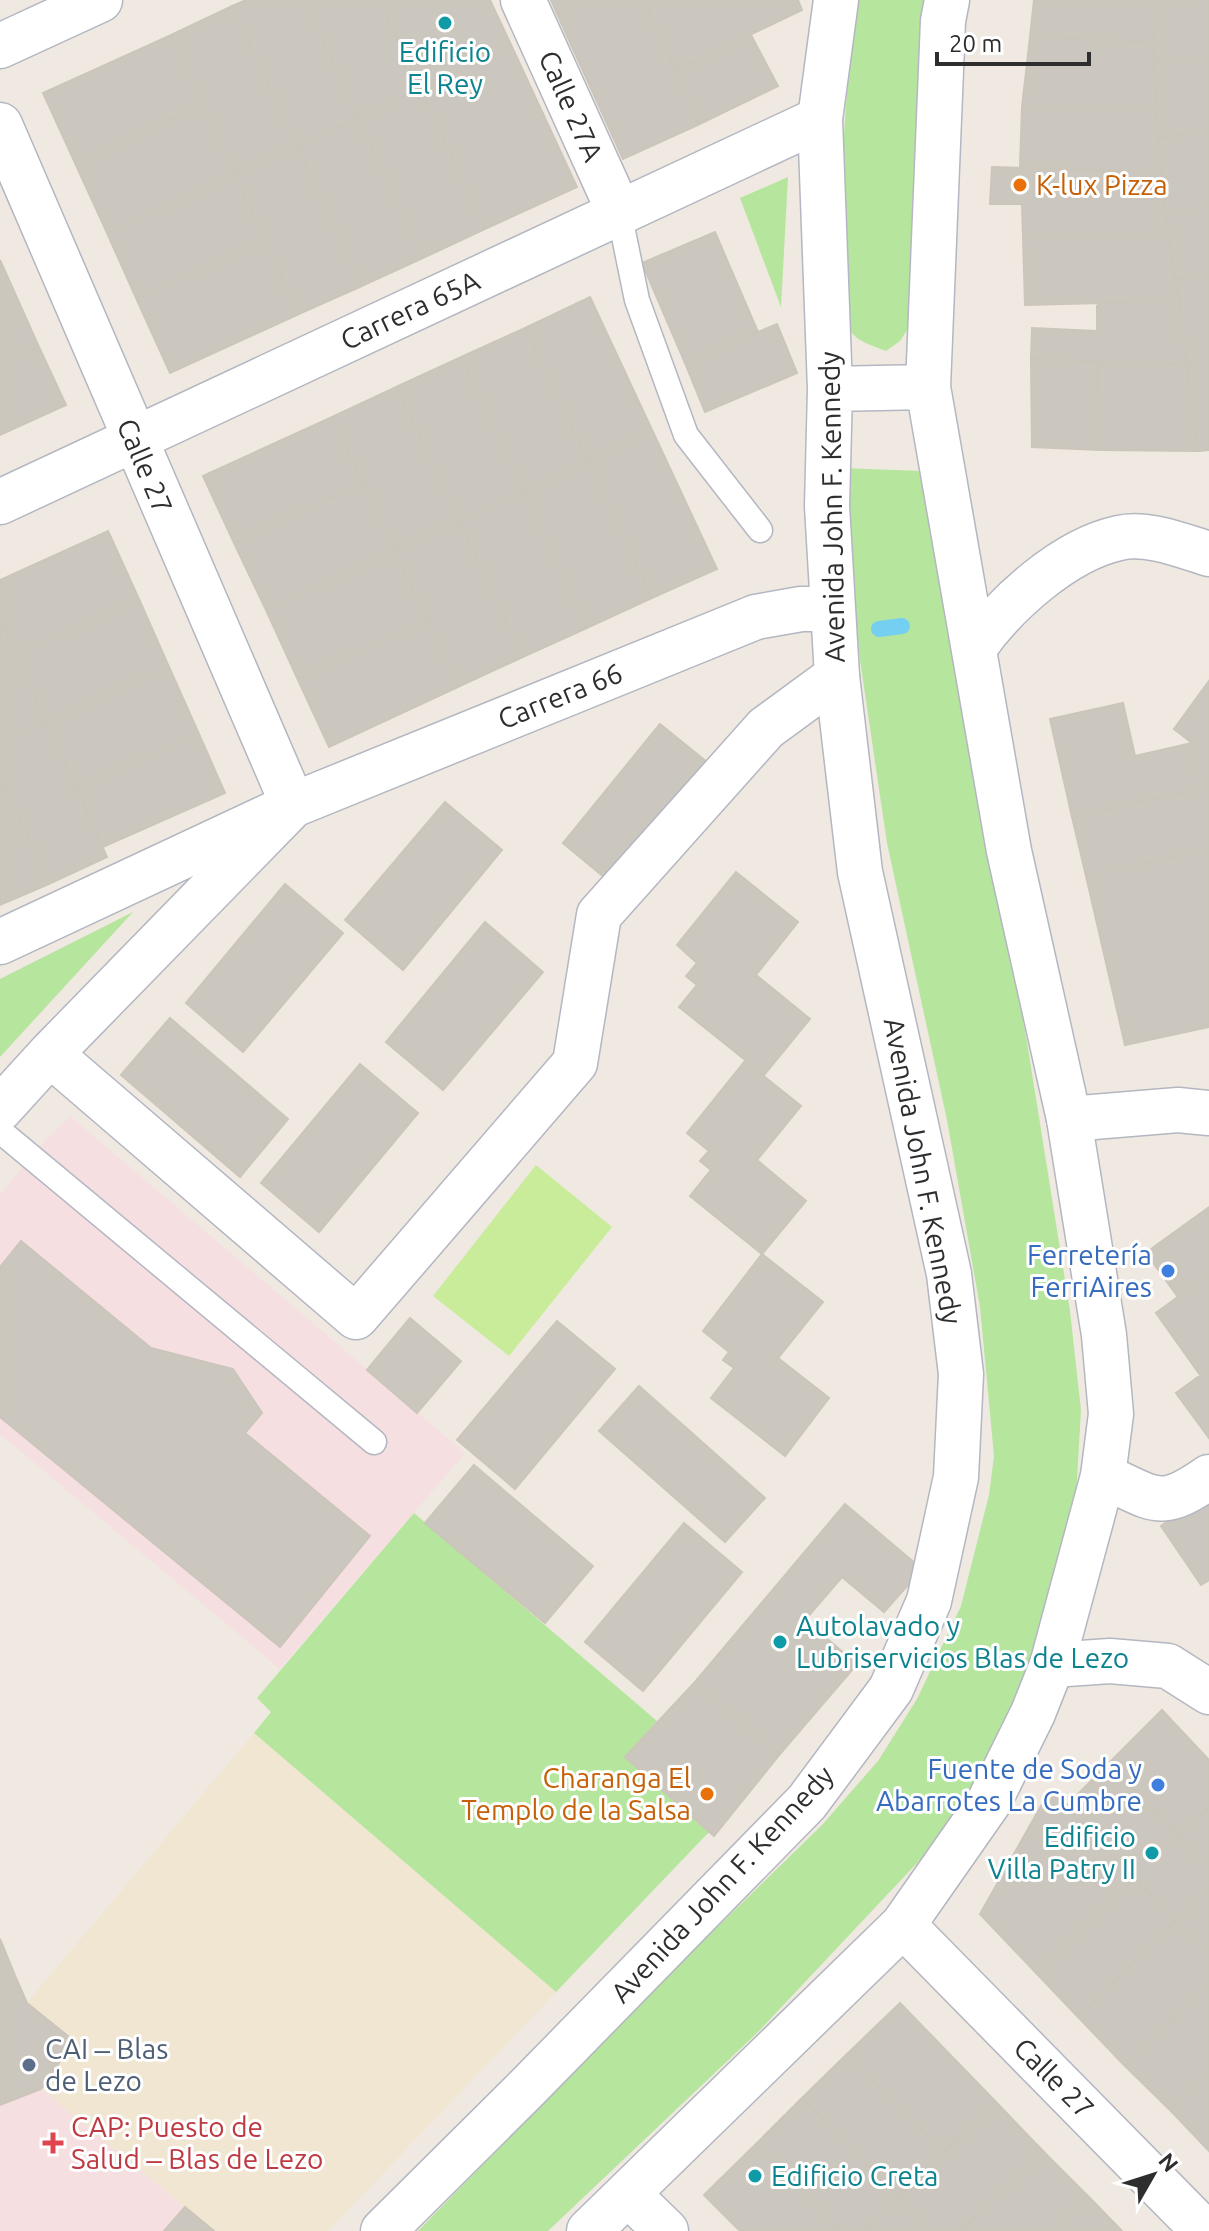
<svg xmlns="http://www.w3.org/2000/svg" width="1209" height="2231" viewBox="0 0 1209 2231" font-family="Ubuntu,sans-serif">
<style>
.education{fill:#f0e6d1}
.medical{fill:#f5dfe0}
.green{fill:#b6e59e}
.pitch{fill:#c9ec9a}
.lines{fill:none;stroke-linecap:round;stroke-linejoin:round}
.stream{stroke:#75cff0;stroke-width:16}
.building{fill:#cbc7bf;stroke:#cbc5ba;stroke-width:2}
.lane-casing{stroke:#b4b7c1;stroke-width:27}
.street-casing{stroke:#b4b7c1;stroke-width:47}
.secondary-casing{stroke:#b4b7c1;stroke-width:47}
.lane{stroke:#fff;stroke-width:24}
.street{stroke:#fff;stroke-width:44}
.secondary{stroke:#fff;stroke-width:44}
.culture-dot{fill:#0f9aa8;stroke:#fff;stroke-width:3}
.food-dot{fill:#e8710a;stroke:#fff;stroke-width:3}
.shop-dot{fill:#3f7fe0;stroke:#fff;stroke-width:3}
.service-dot{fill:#5c6f8a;stroke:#fff;stroke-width:3}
.health-dot{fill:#e0444e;stroke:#fff;stroke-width:3}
.labels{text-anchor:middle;stroke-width:6;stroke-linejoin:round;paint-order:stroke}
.culture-label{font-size:28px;fill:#0d838f;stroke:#fff;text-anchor:start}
.street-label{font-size:28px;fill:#2e2e2e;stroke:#fff}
.food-label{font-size:28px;fill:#c56008;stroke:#fff;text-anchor:start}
.shop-label{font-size:28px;fill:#366cbe;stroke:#fff;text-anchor:end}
.service-label{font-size:28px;fill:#4e5e75;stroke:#fff;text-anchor:start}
.health-label{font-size:28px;fill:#be3a42;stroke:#fff;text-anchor:start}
</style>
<rect width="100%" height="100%" fill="#efe9e1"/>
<path class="education" d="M254 1733 556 1992 328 2231H214L41 2089 74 2041 27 2003Z"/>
<path class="medical" d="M70 1116 465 1453 280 1669 0 1434V1195L45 1140Z
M41 2089 185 2207 164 2231H0V2105Z"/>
<path class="green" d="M858 0H933L909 327 900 341 886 351C874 346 857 342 850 330 841 313 844 288 843 269 840 179 844 89 858 0Z
M788 177 781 307 740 198Z
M842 468 921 471 1026 1036 1070 1311 1081 1410 1076 1497 1055 1599 1017 1702 975 1789 933 1846 759 2031 548 2231H418L659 1984 822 1825 878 1761 917 1699 961 1606 989 1495 994 1456 980 1307 947 1120 887 843 860 660Z
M133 912 0 1057V979Z
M414 1513 657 1721 625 1757 709 1832 556 1992 254 1733 271 1712 257 1698Z"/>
<path class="pitch" d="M536 1165 612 1227 509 1356 433 1296Z"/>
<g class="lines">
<path class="stream" d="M879 629 902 626"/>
</g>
<path class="building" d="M246 0H304L358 118 297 147 232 6Z
M304 0H379L421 89 358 118Z
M379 0H490L512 47 421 89Z
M551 0H593L558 16Z
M593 0H644L700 124 623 159 558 16Z
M644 0H798L802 10 675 71Z
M1034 0H1152L1153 42 1030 37Z
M1152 0H1209V59L1153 62Z
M232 6 297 147 235 175 171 35Z
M171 35 203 105 75 163 43 93Z
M751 35 778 86 700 124 675 71Z
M1030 37 1153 42 1156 109 1022 107Z
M512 47 577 187 485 229 421 89Z
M1209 59V130L1158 138 1153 62Z
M421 89 485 229 423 258 358 118Z
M203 105 235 175 107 233 75 163Z
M1022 107 1156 109 1162 172 1020 167Z
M358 118 423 258 362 286 297 147Z
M1209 130V206L1166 216 1158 138Z
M297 147 362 286 299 314 235 175Z
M992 167 1162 172 1168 238 1023 236 1022 204H990Z
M235 175 264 240 136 298 107 233Z
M1209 206V273L1175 280 1166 216Z
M715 232 758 332 685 363 642 263Z
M1023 236 1168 238 1180 301 1025 305Z
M264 240 299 314 170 373 136 298Z
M0 260 9 280 0 283Z
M1209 273V362L1186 365 1180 301 1175 280Z
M9 280 39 347 0 364V283Z
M590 297 653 432 588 462 525 328Z
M1180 301 1186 365 1031 359 1032 328 1097 331V303Z
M777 324 797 373 705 412 685 363Z
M525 328 588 462 524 492 461 357Z
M39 347 66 405 0 435V364Z
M461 357 524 492 459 521 396 387Z
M1031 359 1097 362 1099 450 1032 447Z
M1097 362 1186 365 1198 451 1099 450Z
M1209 362V450L1198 451 1186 365Z
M396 387 459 521 394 551 332 417Z
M332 417 363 483 234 543 203 476Z
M653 432 717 569 652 598 588 462Z
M588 462 652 598 587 628 524 492Z
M363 483 394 551 266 610 234 543Z
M524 492 587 628 523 657 459 521Z
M459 521 523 657 458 687 394 551Z
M108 531 139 599 16 654 0 619V580Z
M394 551 427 620 298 680 266 610Z
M139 599 169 667 46 722 16 654Z
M0 619 46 722 0 742Z
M427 620 458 687 329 747 298 680Z
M169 667 199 734 77 789 46 722Z
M1209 681V787L1202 788 1192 743 1174 729Z
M1123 703 1135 756 1192 743 1202 788 1072 817 1050 719Z
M46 722 107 857 49 884 0 776V742Z
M660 724 708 763 610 882 563 843Z
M199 734 225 793 103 847 77 789Z
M0 776 49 884 0 905Z
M1209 787V849L1086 876 1072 817Z
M445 802 502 850 403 970 345 920Z
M1209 849V1027L1125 1045 1086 876Z
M736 872 798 922 756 975 810 1019 764 1075 679 1007 697 985 686 976 697 963 677 945Z
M285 884 343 933 243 1052 186 1003Z
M485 922 543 972 443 1090 386 1042Z
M170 1018 288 1119 240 1177 121 1075Z
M745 1061 801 1106 757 1160 806 1201 762 1254 690 1196 711 1170 700 1161 709 1151 687 1133Z
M360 1064 418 1113 319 1232 261 1183Z
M1208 1208 1209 1274 1190 1288 1158 1244Z
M21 1241 151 1348 233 1369 262 1413 245 1433 370 1536 280 1647 0 1417V1267Z
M1158 1244 1190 1288 1178 1297 1146 1253Z
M762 1254 823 1302 778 1358 829 1398 785 1456 711 1398 734 1368 723 1360 729 1352 703 1331Z
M1209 1274V1369L1200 1375 1156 1313Z
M410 1318 461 1361 417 1413 367 1370Z
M557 1321 615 1369 515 1489 457 1440Z
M1209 1369V1438L1176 1393Z
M639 1386 765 1498 725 1542 599 1431Z
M474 1465 593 1566 545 1623 425 1523Z
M1209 1493V1580L1201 1585 1161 1526Z
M845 1504 922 1569 884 1612 842 1577 805 1620 857 1664 780 1754 695 1682Z
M684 1523 742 1572 643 1691 585 1642Z
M695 1682 780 1754 714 1836 625 1757Z
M1162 1710 1209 1760V1807L1178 1837 1109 1763Z
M1109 1763 1209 1868V1889L1176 1921 1065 1807Z
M1050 1790 1135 1878 1037 1974 980 1914Z
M1209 1807V1868L1178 1837Z
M1135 1878 1176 1921 1078 2017 1037 1974Z
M1209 1889V1954L1176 1921Z
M1176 1921 1209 1954V1985L1125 2066 1078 2017Z
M0 1939 16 1978 0 1984Z
M16 1978 27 2003 74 2041 41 2089 0 2105V1984Z
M1209 1985V2072L1170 2110 1125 2066Z
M900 2003 996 2102 944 2153 847 2054Z
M847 2054 944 2153 898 2197 802 2098Z
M1209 2072V2151L1170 2110Z
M802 2098 898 2197 864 2231H840L755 2145Z
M996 2102 1043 2151 961 2231H932L898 2197Z
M755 2145 840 2231H740L704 2195Z
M1043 2151 1087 2195 1051 2231H961Z
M1087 2195 1122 2231H1051Z
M898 2197 932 2231H864Z
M185 2207 214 2231H164Z"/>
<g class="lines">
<defs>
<path id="lane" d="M619 212 637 300 686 435 760 530
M0 1131 374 1442"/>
<path id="street" d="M523 0 619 212
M0 46 100 0
M0 125 293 805 0 942
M0 502 820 119
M974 648C1005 604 1064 550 1119 538 1146 531 1183 546 1209 554
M50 1054 356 1317 575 1063 599 915 766 728 837 676
M0 1109 50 1054 293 805 756 617 801 609H832
M1069 1119 1178 1110 1209 1113
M1103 1476C1155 1499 1159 1512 1209 1477
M1052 1665 1110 1661 1168 1666 1209 1692
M903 1925 1204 2231
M628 2194 666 2231"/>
<path id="secondary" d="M830 389 928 387
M383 2231 527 2088 807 1802 891 1689 929 1601 956 1477 961 1374 949 1274 860 872 837 676 827 506 830 389 820 119 836 0
M589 2231 903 1925 989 1802 1033 1713 1052 1665 1103 1476 1111 1414 1104 1335 1069 1119 1009 851 928 387 943 21 947 0"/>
</defs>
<use href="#lane" class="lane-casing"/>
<use href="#street" class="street-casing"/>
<use href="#secondary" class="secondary-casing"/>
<use href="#lane" class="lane"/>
<use href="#street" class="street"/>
<use href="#secondary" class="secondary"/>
</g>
<g class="culture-dot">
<circle cx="445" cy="23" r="8"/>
<circle cx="780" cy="1642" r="8"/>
<circle cx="1152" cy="1853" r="8"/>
<circle cx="755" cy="2176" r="8"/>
</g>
<g class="food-dot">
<circle cx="1020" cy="185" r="8"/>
<circle cx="707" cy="1794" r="8"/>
</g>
<g class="shop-dot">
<circle cx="1168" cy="1271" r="8"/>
<circle cx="1158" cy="1785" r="8"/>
</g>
<circle class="service-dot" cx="29" cy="2065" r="8"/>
<path class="health-dot" d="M49 2131h8v8h8v8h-8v8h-8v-8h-8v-8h8z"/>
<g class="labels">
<g class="culture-label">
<text x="445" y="62" text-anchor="middle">Edificio<tspan x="445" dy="32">El Rey</tspan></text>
<text x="796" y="1636">Autolavado y<tspan x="796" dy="32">Lubriservicios Blas de Lezo</tspan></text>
<text x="1136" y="1847" text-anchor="end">Edificio<tspan x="1136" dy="32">Villa Patry II</tspan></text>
<text x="771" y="2186">Edificio Creta</text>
</g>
<g class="street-label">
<text transform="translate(571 106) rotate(66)" y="10">Calle 27A</text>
<text transform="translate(410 310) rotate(-25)" y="10">Carrera 65A</text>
<text transform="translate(145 466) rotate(67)" y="10">Calle 27</text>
<text transform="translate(832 507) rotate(-91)" y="10">Avenida John F. Kennedy</text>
<text transform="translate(560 696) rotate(-22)" y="10">Carrera 66</text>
<text transform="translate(923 1171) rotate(79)" y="10">Avenida John F. Kennedy</text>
<text transform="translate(722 1884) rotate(-47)" y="10">Avenida John F. Kennedy</text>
<text transform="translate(1054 2078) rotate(45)" y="10">Calle 27</text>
</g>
<g class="food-label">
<text x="1036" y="195">K-lux Pizza</text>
<text x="691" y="1788" text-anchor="end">Charanga El<tspan x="691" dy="32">Templo de la Salsa</tspan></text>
</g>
<g class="shop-label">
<text x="1152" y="1265">Ferretería<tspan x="1152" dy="32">FerriAires</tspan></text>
<text x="1142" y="1779">Fuente de Soda y<tspan x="1142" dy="32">Abarrotes La Cumbre</tspan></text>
</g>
<g class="service-label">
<text x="45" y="2059">CAI ‒ Blas<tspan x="45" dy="32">de Lezo</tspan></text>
</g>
<g class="health-label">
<text x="71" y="2137">CAP: Puesto de<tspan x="71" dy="32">Salud ‒ Blas de Lezo</tspan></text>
</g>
</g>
<g transform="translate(1153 2175) rotate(51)" stroke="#ffffff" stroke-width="6" paint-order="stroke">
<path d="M0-6L14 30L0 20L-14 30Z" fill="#2e2e2e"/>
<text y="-12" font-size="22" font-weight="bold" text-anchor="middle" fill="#2e2e2e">N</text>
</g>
<path d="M937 52v12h152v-12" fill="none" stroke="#2e2e2e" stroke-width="4"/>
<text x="949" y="52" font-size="24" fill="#2e2e2e" stroke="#ffffff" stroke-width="6" paint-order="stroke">20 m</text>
</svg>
